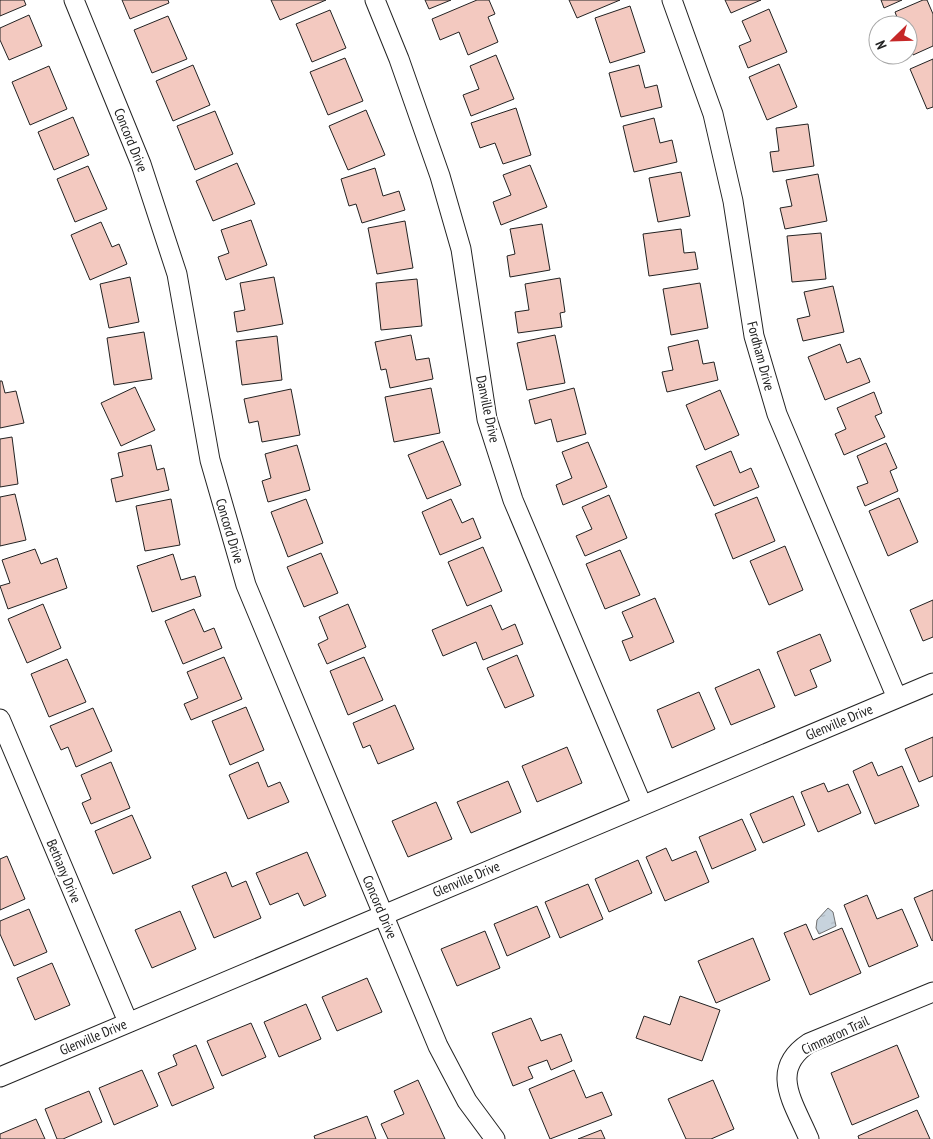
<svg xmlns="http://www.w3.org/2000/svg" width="933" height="1139" viewBox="0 0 933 1139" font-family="'PT Sans Narrow',sans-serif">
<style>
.water{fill:url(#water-ripples);stroke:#6f6f6f}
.building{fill:#f3c9c0;stroke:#222}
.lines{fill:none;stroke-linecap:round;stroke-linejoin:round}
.minor-casing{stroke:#222;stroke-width:21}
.minor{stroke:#fff;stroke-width:19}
.labels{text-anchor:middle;stroke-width:4;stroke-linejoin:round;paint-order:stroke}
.street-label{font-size:14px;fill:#222;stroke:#fff}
</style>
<defs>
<pattern id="water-ripples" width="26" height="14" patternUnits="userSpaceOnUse" patternTransform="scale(1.25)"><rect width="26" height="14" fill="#c7d3dd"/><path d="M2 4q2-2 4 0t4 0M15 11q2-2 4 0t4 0" fill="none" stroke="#abb5bd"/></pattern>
</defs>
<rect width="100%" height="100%" fill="#fff"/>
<path class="water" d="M828 908 833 912 836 926 819 934 816 928 817 920Z"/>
<path class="building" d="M0 0H24L26 5 0 16Z
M122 0H168L169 3 130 19Z
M271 0H326L280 20Z
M425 0H451L429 9Z
M477 0H489L495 14 488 17 498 42 468 55 459 32 440 40 432 19Z
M569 0H620L577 18Z
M725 0H761L731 13Z
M881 0H902L884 8Z
M923 0H927L933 14V46L913 55 908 43V25H900L895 12Z
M630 6 645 52 610 63 595 18Z
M769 9 787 52 748 68 739 46 751 41 742 21Z
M330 10 346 48 312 62 296 24Z
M29 15 42 46 9 60 0 40V28Z
M168 16 187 59 152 73 134 30Z
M496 55 514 99 471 116 463 95 479 89 470 66Z
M345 58 363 101 328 115 310 72Z
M933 59V107L927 109 910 69Z
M779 64 797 107 767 120 749 77Z
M193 65 210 105 173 121 156 81Z
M639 65 645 88 657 85 662 107 621 117 609 73Z
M49 66 67 109 30 125 12 82Z
M516 108 531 155 503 164 495 143 480 148 471 123Z
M366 110 385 155 348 170 329 126Z
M215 111 233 154 195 170 177 126Z
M73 117 89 155 54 170 38 132Z
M654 118 660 143 672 140 677 162 634 172 623 126Z
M808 124 814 166 773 172 770 152 779 151 776 128Z
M237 163 255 204 213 221 196 181Z
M530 165 547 207 501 225 493 202 511 195 503 175Z
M88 166 107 209 75 222 57 179Z
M375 168 383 196 399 191 405 210 362 223 356 204 349 206 341 179Z
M681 172 690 216 658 222 649 178Z
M818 174 827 221 785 229 780 208 792 206 786 180Z
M251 220 267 265 226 280 218 257 229 253 221 230Z
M405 221 413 268 377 274 368 228Z
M101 222 112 247 119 244 127 264 90 280 71 235Z
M542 224 550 270 510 277 507 256 515 254 510 229Z
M681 229 684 253 695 252 698 269 649 276 643 234Z
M821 233 826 279 792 282 787 236Z
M130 277 139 322 109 328 100 284Z
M274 277 283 324 237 332 234 312 245 310 240 283Z
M560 278 565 312 560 313 562 327 518 333 515 312 529 310 525 284Z
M417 279 422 326 381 330 376 283Z
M700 283 708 328 671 335 663 289Z
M833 286 844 332 803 341 797 319 810 316 804 292Z
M144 332 152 379 114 385 107 338Z
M411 335 416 360 429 358 433 379 390 388 386 369 381 370 375 342Z
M555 335 565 383 527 390 517 343Z
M277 336 282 380 242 385 236 341Z
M698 340 703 364 714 362 718 380 667 392 662 372 673 370 668 347Z
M840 344 847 363 860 358 870 382 825 400 808 357Z
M0 381H2L5 393 16 391 24 423 0 428Z
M135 387 155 430 121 446 101 403Z
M431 388 440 433 394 442 385 397Z
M574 388 586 434 557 442 551 419 535 424 529 400Z
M291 389 300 435 262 442 258 421 249 423 244 399Z
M720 390 739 435 705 450 686 405Z
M874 392 882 413 875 416 885 437 844 455 835 434 846 429 837 408Z
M12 437 18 484 0 487V439Z
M443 441 461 485 427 499 408 455Z
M588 442 607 487 563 505 556 485 572 478 562 452Z
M886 443 897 468 890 471 898 491 865 506 857 487 868 483 857 456Z
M151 445 157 470 164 468 169 490 116 502 111 479 123 476 118 453Z
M297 445 310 490 268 502 262 481 271 478 265 454Z
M731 451 740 473 751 468 759 487 714 506 696 466Z
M15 494 26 540 0 546V497Z
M609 495 627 538 585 556 576 536 592 529 582 507Z
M757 497 775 541 733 559 715 514Z
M899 498 918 542 888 556 869 511Z
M171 499 180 545 145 551 136 506Z
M306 499 323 543 288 557 271 512Z
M451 499 462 523 473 518 481 538 440 555 422 512Z
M785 546 803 590 769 605 750 561Z
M483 547 502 591 467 606 448 562Z
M35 549 41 564 57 558 67 588 8 609 0 586 10 583 2 560Z
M620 550 640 595 605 609 586 564Z
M321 553 338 593 304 607 287 567Z
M173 554 181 580 195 576 201 596 152 612 137 566Z
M655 598 674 642 630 661 622 641 633 637 622 612Z
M933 600V637L923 641 910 610Z
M43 604 61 648 27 663 8 619Z
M348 604 366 647 327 664 318 644 328 639 319 617Z
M491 605 502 630 515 624 523 644 483 660 476 642 443 656 432 630Z
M194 609 204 632 214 628 222 648 183 664 165 621Z
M820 634 831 661 810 670 817 687 795 696 777 652Z
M517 655 534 696 505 708 487 668Z
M224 657 242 699 191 720 184 704 198 698 187 672Z
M364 657 383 700 348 715 330 671Z
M67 659 86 702 49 717 31 674Z
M759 669 775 707 731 725 715 688Z
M699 692 715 729 672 748 657 710Z
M395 705 414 749 378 764 370 745 363 748 353 723Z
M246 707 264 750 230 765 212 721Z
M93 708 112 751 76 767 68 747 61 750 50 726Z
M933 737V776L919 782 905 749Z
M567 747 582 783 537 802 522 766Z
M111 762 130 808 91 824 82 803 91 799 81 775Z
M258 762 268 787 280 782 289 802 248 819 229 775Z
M872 762 878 776 902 766 919 806 875 824 853 771Z
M508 781 521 812 471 833 457 802Z
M824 783 828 792 848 784 861 813 818 832 801 792Z
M793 796 805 825 763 843 750 814Z
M436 802 452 839 408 857 392 821Z
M132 815 151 858 113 874 95 831Z
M742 819 756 850 712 869 699 837Z
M666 848 672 861 696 851 709 882 665 901 646 857Z
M307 852 326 896 304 906 298 893 270 905 256 873Z
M7 856 25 899 0 910V859Z
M638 860 652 893 609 912 595 879Z
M226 872 232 887 246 881 261 918 214 938 192 886Z
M588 884 603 919 560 938 545 902Z
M933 890V940L932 941 914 898Z
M867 895 877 919 902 909 918 946 869 967 844 905Z
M537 906 550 937 507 956 494 924Z
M29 909 47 952 14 966 0 934V921Z
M180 911 196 949 152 968 135 930Z
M806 924 813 940 842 928 861 973 810 995 784 933Z
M485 931 500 968 457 986 441 949Z
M753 938 770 980 716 1003 698 961Z
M52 963 70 1005 35 1020 17 978Z
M367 978 382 1012 337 1031 322 997Z
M680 996 720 1010 702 1061 636 1038 644 1016 670 1025Z
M306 1004 321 1039 279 1057 264 1022Z
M531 1018 541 1041 561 1034 572 1061 551 1070 547 1060 528 1067 533 1078 513 1086 492 1033Z
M251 1023 266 1057 222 1076 207 1041Z
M196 1045 214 1088 172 1106 158 1073 177 1065 173 1055Z
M897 1045 919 1097 852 1125 831 1073Z
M142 1070 158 1106 114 1125 99 1088Z
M574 1070 586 1098 602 1092 612 1115 550 1139 529 1089Z
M418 1080 445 1139H388L381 1124 404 1114 394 1091Z
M713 1080 734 1129 711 1139H686L668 1099Z
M89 1091 102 1122 63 1139H57L45 1109Z
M917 1110 930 1139H859L858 1136Z
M367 1116 376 1139H315L314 1136Z
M36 1119 45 1139H0V1134Z
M601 1130 605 1139H578Z"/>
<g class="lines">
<defs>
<path id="minor" d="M74 0 141 164 177 274 210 460 246 585 438 1046 467 1101 495 1139
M375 0 399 59 440 176 461 249 487 419 513 500 642 805
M672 0 713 114 733 201 754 336 777 414 897 698
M0 719 128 1022
M0 1077 933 683
M809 1139C794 1103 768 1070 809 1043L933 992"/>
</defs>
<use href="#minor" class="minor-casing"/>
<use href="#minor" class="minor"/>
</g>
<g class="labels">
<g class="street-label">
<text transform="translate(131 140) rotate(68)" y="5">Concord Drive</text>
<text transform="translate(761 356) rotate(75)" y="5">Fordham Drive</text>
<text transform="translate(488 409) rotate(78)" y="5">Danville Drive</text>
<text transform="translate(230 531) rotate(73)" y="5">Concord Drive</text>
<text transform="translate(839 722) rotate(-23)" y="5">Glenville Drive</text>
<text transform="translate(64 871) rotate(67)" y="5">Bethany Drive</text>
<text transform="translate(466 879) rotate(-23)" y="5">Glenville Drive</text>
<text transform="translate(380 907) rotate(67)" y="5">Concord Drive</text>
<text transform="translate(835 1035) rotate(-25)" y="5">Cimmaron Trail</text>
<text transform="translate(93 1037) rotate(-23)" y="5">Glenville Drive</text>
</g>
</g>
<g transform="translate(893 40) rotate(247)"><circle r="24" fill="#ffffff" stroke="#a7a7a7"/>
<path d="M0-4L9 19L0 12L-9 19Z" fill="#c62828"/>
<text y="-8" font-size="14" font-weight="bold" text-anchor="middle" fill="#222222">N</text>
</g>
</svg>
